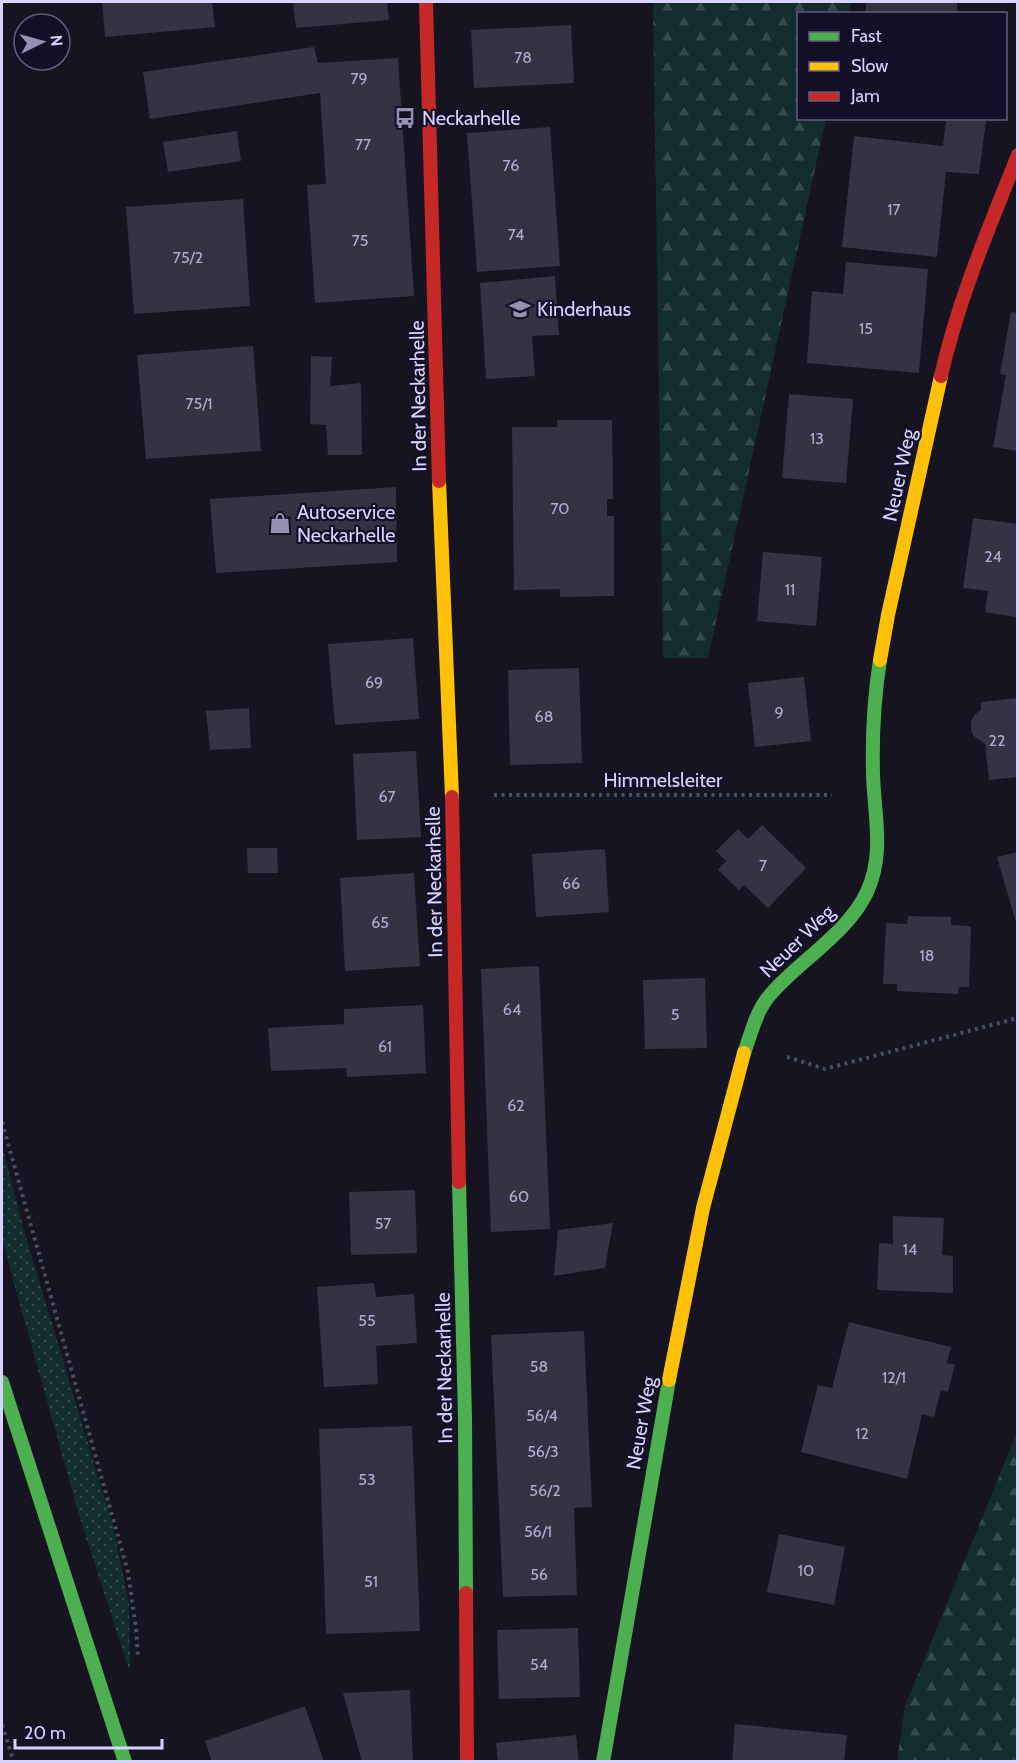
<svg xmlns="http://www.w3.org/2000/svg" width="1019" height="1763" viewBox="0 0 1019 1763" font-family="Cabin,sans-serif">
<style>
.grass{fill:url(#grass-dots)}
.forest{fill:url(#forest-firs)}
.building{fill:#343243}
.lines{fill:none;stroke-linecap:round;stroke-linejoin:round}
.path{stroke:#44505f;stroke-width:4;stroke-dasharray:3 4.5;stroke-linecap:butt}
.fast{stroke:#4caf50;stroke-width:14}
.slow{stroke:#ffc107;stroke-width:14}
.jam{stroke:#c62828;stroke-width:14}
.labels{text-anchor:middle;stroke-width:4.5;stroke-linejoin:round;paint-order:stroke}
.number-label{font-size:16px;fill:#b0acd0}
.poi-label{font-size:20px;fill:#d9d4ff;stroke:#130f26;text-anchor:start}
.street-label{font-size:20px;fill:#d9d4ff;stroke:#130f26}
</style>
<defs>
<pattern id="grass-dots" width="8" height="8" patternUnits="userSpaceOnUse" patternTransform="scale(1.5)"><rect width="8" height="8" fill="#132c2d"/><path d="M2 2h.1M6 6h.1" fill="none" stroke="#354a4c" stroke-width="1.8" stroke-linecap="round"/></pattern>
<pattern id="forest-firs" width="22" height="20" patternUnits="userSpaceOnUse" patternTransform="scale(1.5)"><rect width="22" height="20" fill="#132c2d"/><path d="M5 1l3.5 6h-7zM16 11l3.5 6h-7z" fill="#354a4c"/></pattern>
</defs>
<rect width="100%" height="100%" fill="#161421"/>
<path class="grass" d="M2 1145 26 1237 114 1530 129 1604 130 1673 79 1515 2 1240Z"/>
<path class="forest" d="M653 2H851L848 13 798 14V118L826 119 708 658H663Z
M1016 1435 1018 1436 1017 1761H897L905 1706Z"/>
<path class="building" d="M102 2H212L215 27 105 37Z
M293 2H387L389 20 296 28Z
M866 2H957V14H866Z
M571 25 574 83 474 88 471 30Z
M314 47 318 63 398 58 414 296 315 303 307 185 326 184 320 93 150 119 143 72Z
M946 121H986L979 174 946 172 937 257 842 247 854 136 943 146Z
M550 127 560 266 477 272 467 133Z
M237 131 241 161 168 172 163 142Z
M243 199 250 306 134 314 126 207Z
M846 262 928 269 919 373 807 363 812 291 843 294Z
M555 276 559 335 532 336 535 376 486 379 480 283Z
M1011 312 1018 313V451L993 447 1006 375 1000 374Z
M253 346 261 451 146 459 137 355Z
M311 356 332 357 330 386 361 383 362 455H328L326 425 310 424Z
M789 394 853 399 846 483 782 478Z
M557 420H612L613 499H607V516H614V596L560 597V589L514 590 512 427H557Z
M396 487 397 562 216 573 210 499Z
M973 518 1018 524 1016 617 985 612 988 591 963 588Z
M763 552 822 557 816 626 757 621Z
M413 638 419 719 335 725 328 644Z
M579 668 582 763 510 765 508 670Z
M804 677 811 741 755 747 748 683Z
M1018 698V777L989 780 985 744 975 737 971 731V722L975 714 981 710V702Z
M249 708 251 748 210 750 206 711Z
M416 751 421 837 357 840 353 754Z
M762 825 806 868 768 908 744 885 739 890 718 870 726 861 716 851 738 829 748 839Z
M247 848H277L278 873H248Z
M605 849 609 912 536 917 532 854Z
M1018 852V926H1017L997 857Z
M414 873 420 966 345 971 340 878Z
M908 916 951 917V925L971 926 969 987H959L958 994 897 991V984H883L886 923 907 924Z
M539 966 550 1229 491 1232 481 969Z
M705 978 707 1048 645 1049 643 980Z
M423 1005 426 1073 347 1077 346 1068 271 1071 268 1028 344 1024V1009Z
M415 1190 417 1253 351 1255 349 1192Z
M893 1216 944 1218 942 1255 953 1256V1293L877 1290 879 1243 893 1244Z
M613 1223 605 1268 554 1276 558 1230Z
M374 1283 376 1297 414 1294 417 1343 376 1346 378 1384 324 1387 317 1287Z
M849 1322 951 1347 947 1363 955 1365 948 1392 941 1390 934 1417 922 1414 907 1479 801 1452 818 1385 832 1388Z
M584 1331 592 1507 574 1508 577 1595 503 1597 491 1335Z
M412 1426 420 1631 326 1634 319 1429Z
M779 1534 845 1547 834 1605 767 1592Z
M578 1628 580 1697 499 1699 497 1630Z
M410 1690 413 1762H362L343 1693Z
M305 1706 324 1762H212L205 1741Z
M735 1724 847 1735 844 1762H732Z
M576 1735 579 1762H498L496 1743Z"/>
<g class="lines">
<path class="path" d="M494 795H832
M787 1057 825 1069 1018 1018
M2 1122 128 1572 136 1628 138 1656
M2 1725 14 1762"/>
<path class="fast" d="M744 1053C751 1034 756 1011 770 995 799 961 848 933 867 892 885 853 874 814 873 774 872 736 874 698 880 660
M459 1182 465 1418 466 1593
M2 1382 125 1762
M603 1762 669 1380"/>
<path class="slow" d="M439 481 452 797
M880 660 888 615 941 376
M669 1380 703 1208 744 1053"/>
<path class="jam" d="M426 2 439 481
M941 376C958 300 989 228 1018 155
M452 797 459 1182
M466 1593 467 1762"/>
</g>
<defs>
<symbol id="bus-bare" viewBox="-9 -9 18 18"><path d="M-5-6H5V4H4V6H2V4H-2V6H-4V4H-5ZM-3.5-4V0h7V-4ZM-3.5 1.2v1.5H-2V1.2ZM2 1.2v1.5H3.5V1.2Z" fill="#9591b1" stroke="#130f26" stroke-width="2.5" paint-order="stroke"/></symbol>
<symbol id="school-bare" viewBox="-9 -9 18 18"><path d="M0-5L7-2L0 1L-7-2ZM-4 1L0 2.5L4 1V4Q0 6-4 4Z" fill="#9591b1" stroke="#130f26" stroke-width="2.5" paint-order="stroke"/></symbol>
<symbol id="shop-bare" viewBox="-9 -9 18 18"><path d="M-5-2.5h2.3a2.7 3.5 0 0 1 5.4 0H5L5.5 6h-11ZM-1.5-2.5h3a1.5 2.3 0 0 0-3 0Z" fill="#9591b1" stroke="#130f26" stroke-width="2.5" paint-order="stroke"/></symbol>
</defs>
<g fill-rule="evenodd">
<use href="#bus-bare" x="390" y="103" width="30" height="30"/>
<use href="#school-bare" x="505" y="294" width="30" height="30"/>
<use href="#shop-bare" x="265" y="508" width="30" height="30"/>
</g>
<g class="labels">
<g class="number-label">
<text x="523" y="63">78</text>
<text x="359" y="84">79</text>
<text x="363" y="150">77</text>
<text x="511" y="171">76</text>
<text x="894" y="215">17</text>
<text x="516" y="240">74</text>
<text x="360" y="246">75</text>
<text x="188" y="263">75/2</text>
<text x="866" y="334">15</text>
<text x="199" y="409">75/1</text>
<text x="817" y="444">13</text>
<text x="560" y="514">70</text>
<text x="993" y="562">24</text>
<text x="790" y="595">11</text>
<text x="374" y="688">69</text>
<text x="779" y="718">9</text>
<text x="544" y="722">68</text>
<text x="997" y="746">22</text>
<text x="387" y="802">67</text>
<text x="763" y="871">7</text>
<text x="571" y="889">66</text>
<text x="380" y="928">65</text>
<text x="927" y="961">18</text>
<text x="512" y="1015">64</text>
<text x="675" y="1020">5</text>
<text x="385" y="1052">61</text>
<text x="516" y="1111">62</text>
<text x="519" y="1202">60</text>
<text x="383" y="1229">57</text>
<text x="910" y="1255">14</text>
<text x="367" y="1326">55</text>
<text x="539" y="1372">58</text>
<text x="894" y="1383">12/1</text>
<text x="542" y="1421">56/4</text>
<text x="862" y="1439">12</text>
<text x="543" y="1457">56/3</text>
<text x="367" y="1485">53</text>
<text x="545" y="1496">56/2</text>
<text x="538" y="1537">56/1</text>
<text x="806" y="1576">10</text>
<text x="539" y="1580">56</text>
<text x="371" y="1587">51</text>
<text x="539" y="1670">54</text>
</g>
<g class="poi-label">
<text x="422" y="125">Neckarhelle</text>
<text x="537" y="316">Kinderhaus</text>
<text x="297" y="519">Autoservice<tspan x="297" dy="23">Neckarhelle</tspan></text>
</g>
<g class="street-label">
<text transform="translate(418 396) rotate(-91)" y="7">In der Neckarhelle</text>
<text transform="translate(899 475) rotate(-78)" y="7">Neuer Weg</text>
<text x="663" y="787">Himmelsleiter</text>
<text transform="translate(434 882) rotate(-91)" y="7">In der Neckarhelle</text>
<text transform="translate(797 941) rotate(-44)" y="7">Neuer Weg</text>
<text transform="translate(444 1368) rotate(-91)" y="7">In der Neckarhelle</text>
<text transform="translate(641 1423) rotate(-80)" y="7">Neuer Weg</text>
</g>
</g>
<rect width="1019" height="1763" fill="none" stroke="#d9d4ff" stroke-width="6"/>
<rect x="797" y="12" width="210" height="108" fill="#130f26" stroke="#625e7d" stroke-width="1.5"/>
<rect x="809" y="32" width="30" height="9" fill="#4caf50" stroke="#625e7d" stroke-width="1.5"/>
<text x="851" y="42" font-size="18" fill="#d9d4ff">Fast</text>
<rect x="809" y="62" width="30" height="9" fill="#ffc107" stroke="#625e7d" stroke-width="1.5"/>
<text x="851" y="72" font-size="18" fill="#d9d4ff">Slow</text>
<rect x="809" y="92" width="30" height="9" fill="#c62828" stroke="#625e7d" stroke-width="1.5"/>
<text x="851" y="102" font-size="18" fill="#d9d4ff">Jam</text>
<g transform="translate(42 42) rotate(85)"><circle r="28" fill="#130f26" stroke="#625e7d" stroke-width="1.5"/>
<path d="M0-4.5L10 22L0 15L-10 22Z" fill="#9591b1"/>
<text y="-9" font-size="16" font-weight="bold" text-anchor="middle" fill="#d9d4ff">N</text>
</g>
<path d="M15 1739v9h147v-9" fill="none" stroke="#d9d4ff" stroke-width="3"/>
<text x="24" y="1739" font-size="18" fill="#d9d4ff" stroke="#130f26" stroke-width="4.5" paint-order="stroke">20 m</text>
</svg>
